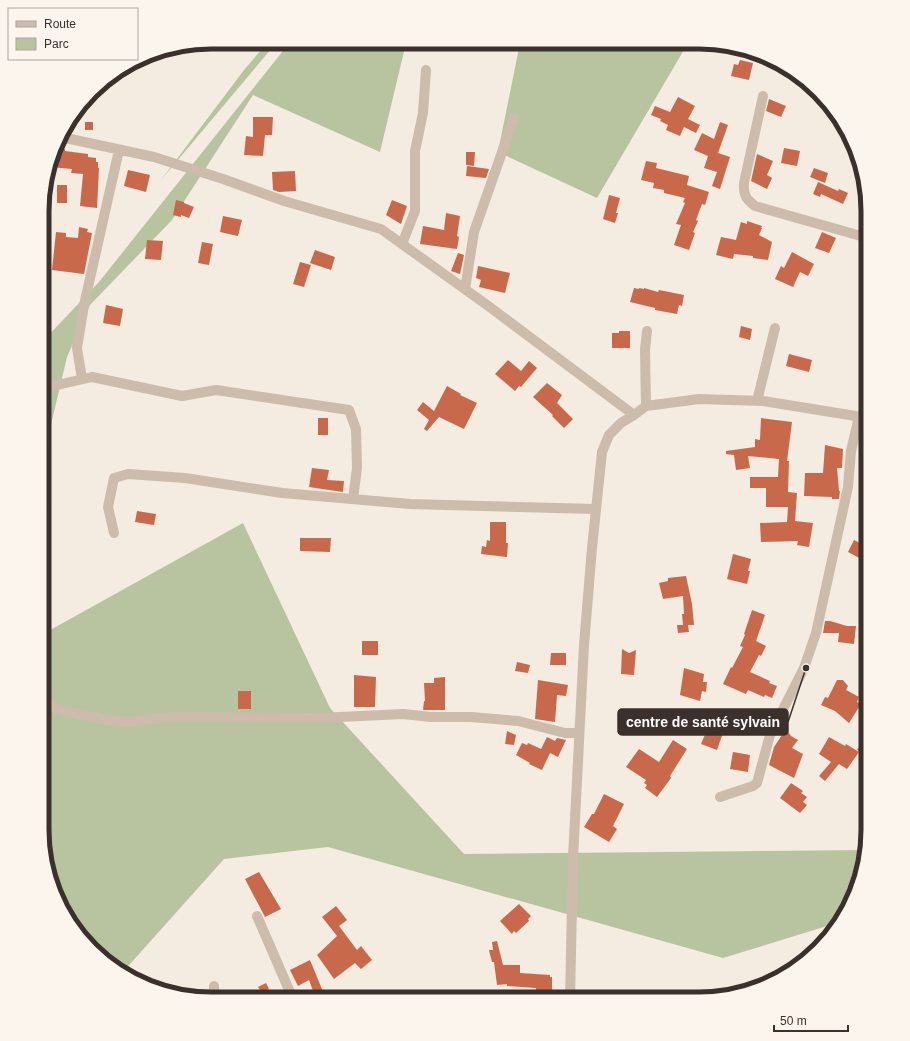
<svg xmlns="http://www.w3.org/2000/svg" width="910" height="1041" viewBox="0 0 910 1041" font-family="Arial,sans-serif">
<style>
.green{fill:#b8c4a0}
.building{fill:#c8694b}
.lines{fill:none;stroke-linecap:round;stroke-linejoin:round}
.minor{stroke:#cdbbac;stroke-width:10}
.rim{fill:none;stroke:#3b302b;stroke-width:5}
.leader{fill:none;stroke:#3b302b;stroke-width:1.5}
.callout-dot{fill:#3b302b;stroke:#fbf5ee;stroke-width:1.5}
.callout{fill:#3b302b;stroke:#3b302b;stroke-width:1.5}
.callout-label{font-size:14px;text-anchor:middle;font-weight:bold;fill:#fff}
</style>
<rect width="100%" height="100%" fill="#f4ebe1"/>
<path class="green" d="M268 42H277L161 180 244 70Z
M290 42 406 43 380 152 253 95 172 220 90 305 67 357 44 454V340L99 282Z
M520 43H688L597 198 498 152Z
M243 523 330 708 464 854 866 850 859 884 840 922 723 958 328 847 224 859 122 973 92 950 65 915 48 874 42 830 43 634Z"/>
<path class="building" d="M740 60 753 63 749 80 731 76 734 64 738 65Z
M678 97 695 106 688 119 700 125 696 133 684 127 680 136 666 130 668 125 660 121 661 119 651 115 655 106 670 112Z
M769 99 786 106 781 117 766 111Z
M253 117H273L272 135H265L263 156 244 155 246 136 253 137Z
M85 122H93V130H85Z
M720 122 728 125 718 153 730 157 720 189 712 186 717 172 704 168 708 156 694 150 702 133 714 139Z
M784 148 800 151 797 166 781 163Z
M56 149H65V151L88 154V157L96 158V162H98V168H99L97 208 80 206 83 174 71 173 72 169 50 167Z
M466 152H475L474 166 466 165Z
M757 154 773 161 767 175 772 178 767 189 751 181Z
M646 161 657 163 656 168 689 176 687 185 709 192 705 205 702 204 696 220 698 221 693 232 695 233 689 250 674 245 681 225 676 224 685 203 683 202 685 198 664 193V190L653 188 654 183 641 180Z
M467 166 489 169 486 178 466 176Z
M814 168 828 173 825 183 810 177Z
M128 170 150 175 146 192 124 186Z
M295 171 296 191 279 192 273 190 272 172Z
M818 182 838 191 839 189 848 193 843 204 821 194 820 197 813 194Z
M57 185H67V203H57Z
M609 195 620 198 616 213H618L615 223 603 219Z
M176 200 184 202V203L194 207 189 218 181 215V217L173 215Z
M392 200 407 206 401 224 386 215Z
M446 213 460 216 457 236 459 237 457 249 420 244 423 226 444 230Z
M223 216 242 220 238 236 220 232Z
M747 221 762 226 761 228H762L759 235 772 242 768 260 753 258V256L734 254 733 259 716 255 721 237 736 240 741 222 747 224Z
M79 227 88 229 87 232 92 233 84 274 52 270 56 232 66 233V237L78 238Z
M822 232 836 238 829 253 815 248Z
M147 240 163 241 161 260 145 259Z
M202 242 213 244 209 265 198 263Z
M315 250 335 257 331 270 310 263Z
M792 252 814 264 808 276 800 272 793 287 775 279 781 266 784 268Z
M458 253 464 255 460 274 451 271Z
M300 262 311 265 304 287 293 284Z
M478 266 510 273 505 293 479 287 481 280 476 278Z
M634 288 639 289V288L644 289V288L658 292 659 290 684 295 682 306 679 305 677 314 655 310V308L630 302Z
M106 305 123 309 120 326 103 323Z
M741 326 752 329 750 340 739 337Z
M619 331H630V348H612V333H619Z
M789 354 812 360 809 372 786 366Z
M508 360 521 371 529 361 537 368 521 387 519 386 515 391 495 374Z
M547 383 562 395 557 403 573 419 564 428 552 416 553 415 533 397Z
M447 386 461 394 460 395 477 403 464 429 439 417 427 431 424 429 429 420 417 410 423 402 434 411Z
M318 418H328V435H318Z
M761 418 792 422 787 461H789L788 492 797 493 795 521 813 523 809 547 797 545 798 541 761 542 760 523 787 522 788 507H766V488H750V477H778L779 459 748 456 750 468 736 470 734 455 726 454V451L755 447V439L760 440Z
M825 445 843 449 842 468H837L839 491H840L839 499H832V497L804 496 805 473H823Z
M312 468 329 470 327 480 344 481 343 492 309 487Z
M137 511 156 514 154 525 135 522Z
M490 522H506V543H508L507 557 481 554 482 546 486 547 487 540 490 541Z
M300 538H331L330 552 300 551Z
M854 540 868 547V551L863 560 848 552Z
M733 554 751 559 748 571H750L747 584 727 579Z
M686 576 692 604 694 625H688L689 632 678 633 677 625H688H683L682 614H684L683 596 663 599 659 583 668 581V578Z
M752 610 765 615 756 641 766 646 761 656 759 655 750 672 770 681 769 683 777 686 772 698 765 695 764 697 748 690 746 694 723 684 731 667 732 668 743 647 740 646 745 635 744 634Z
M825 621H830L847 626H856L854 644 838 642 839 633H823Z
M362 641H378V655H362Z
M622 649 629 653 636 650 634 675 621 674Z
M551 653H566V665H550Z
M517 662 530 665 528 673 515 671Z
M684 668 704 674 703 682H707L706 692 702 691 700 701 680 695Z
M354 675 376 677 375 707H354Z
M445 677V710H423L424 701H425L424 683H434V678Z
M538 680 568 685 566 696 557 695 555 722 535 719Z
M837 680H843L848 686 846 690 859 697 857 702 861 704 849 723 835 711 821 705 825 697 828 698Z
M238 691H251V709H238Z
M712 718 725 727 717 750 701 744Z
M786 729 791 736 798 740 792 748 803 754 794 778 769 765 774 747Z
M507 731 516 735 514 745 505 744Z
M547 737 555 741 557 738 566 740 558 757 550 753 542 770 529 764 530 763 516 755 522 743 527 745 528 743 541 749Z
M829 737 845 746 846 744 859 752 847 769 839 764 825 781 819 776 831 762 819 754Z
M673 740 687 749 670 776 671 778 657 797 645 788 647 785 644 783 646 780 626 767 639 749 659 762Z
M865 744 868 748V752L862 756 857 749Z
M733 752 750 755 748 772 730 769Z
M791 783 803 791 801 793 807 797 803 802 807 805 800 813 780 798Z
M604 794 624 804 613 826 617 829 609 842 584 827 592 814H594Z
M259 872 281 909 265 917 245 879Z
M519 904 531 916 528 919 529 921 516 933 514 931 512 934 500 921Z
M336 906 347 920 339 926 357 950 361 946 372 960 361 969 355 963 334 979 317 955 337 936 322 917Z
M497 941 503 965H520V973L550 975V977H552V994H536V988L507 986V984L497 985 494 962H492L489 950H493L492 942Z
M310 960 326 999H316L309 980 298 986 290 970Z
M266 983 269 989 262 993 258 987Z"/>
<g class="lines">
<path class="minor" d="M763 96 744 183C743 195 746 199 755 206L868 238
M61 137 154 157 223 179 284 201 381 229 487 305 634 415
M402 244 415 211V151L423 113 426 70
M465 289 474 232 514 118
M82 379 77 348 84 305 119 150
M44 388 92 377 182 396 216 390 349 410 356 429 357 468 353 499
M757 401 775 328
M646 406 645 350 647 331
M114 533 108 507 114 478 128 474 185 478 282 493 410 504 596 509
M43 699 54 708 69 712 102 719 128 722 170 717 319 718 403 714 431 717H471L518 721 565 733H579
M720 797 753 786 757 783 770 735 804 668 816 633 848 487 851 451 859 417
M257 916 293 999
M214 999V986
M570 999 573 858 584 645 592 548 602 452 609 435 621 423 634 415 646 406 699 399 763 401 868 418"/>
</g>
<path d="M0 0H910V1041H0ZM211 49H699A162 162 0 0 1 861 211V830A162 162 0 0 1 699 992H211A162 162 0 0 1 49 830V211A162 162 0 0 1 211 49Z" fill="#fbf5ee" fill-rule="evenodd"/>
<path class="rim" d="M211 49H699A162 162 0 0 1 861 211V830A162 162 0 0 1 699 992H211A162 162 0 0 1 49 830V211A162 162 0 0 1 211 49Z"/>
<path class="leader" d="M806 668L788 722"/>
<circle class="callout-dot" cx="806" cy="668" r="4"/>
<rect class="callout" x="618" y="709" width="170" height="26" rx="4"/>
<g class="callout-label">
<text x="703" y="727">centre de santé sylvain</text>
</g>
<rect x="8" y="8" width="130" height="52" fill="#fbf5ee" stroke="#aea6a0"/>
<rect x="16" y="21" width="20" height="6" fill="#cdbbac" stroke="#aea6a0"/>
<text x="44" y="28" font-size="12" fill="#3b302b">Route</text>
<rect x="16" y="38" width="20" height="12" fill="#b8c4a0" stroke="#aea6a0"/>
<text x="44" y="48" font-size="12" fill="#3b302b">Parc</text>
<path d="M774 1025v6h74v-6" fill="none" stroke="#3b302b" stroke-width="2"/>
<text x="780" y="1025" font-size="12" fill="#3b302b" stroke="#fbf5ee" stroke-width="3" paint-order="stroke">50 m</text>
</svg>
